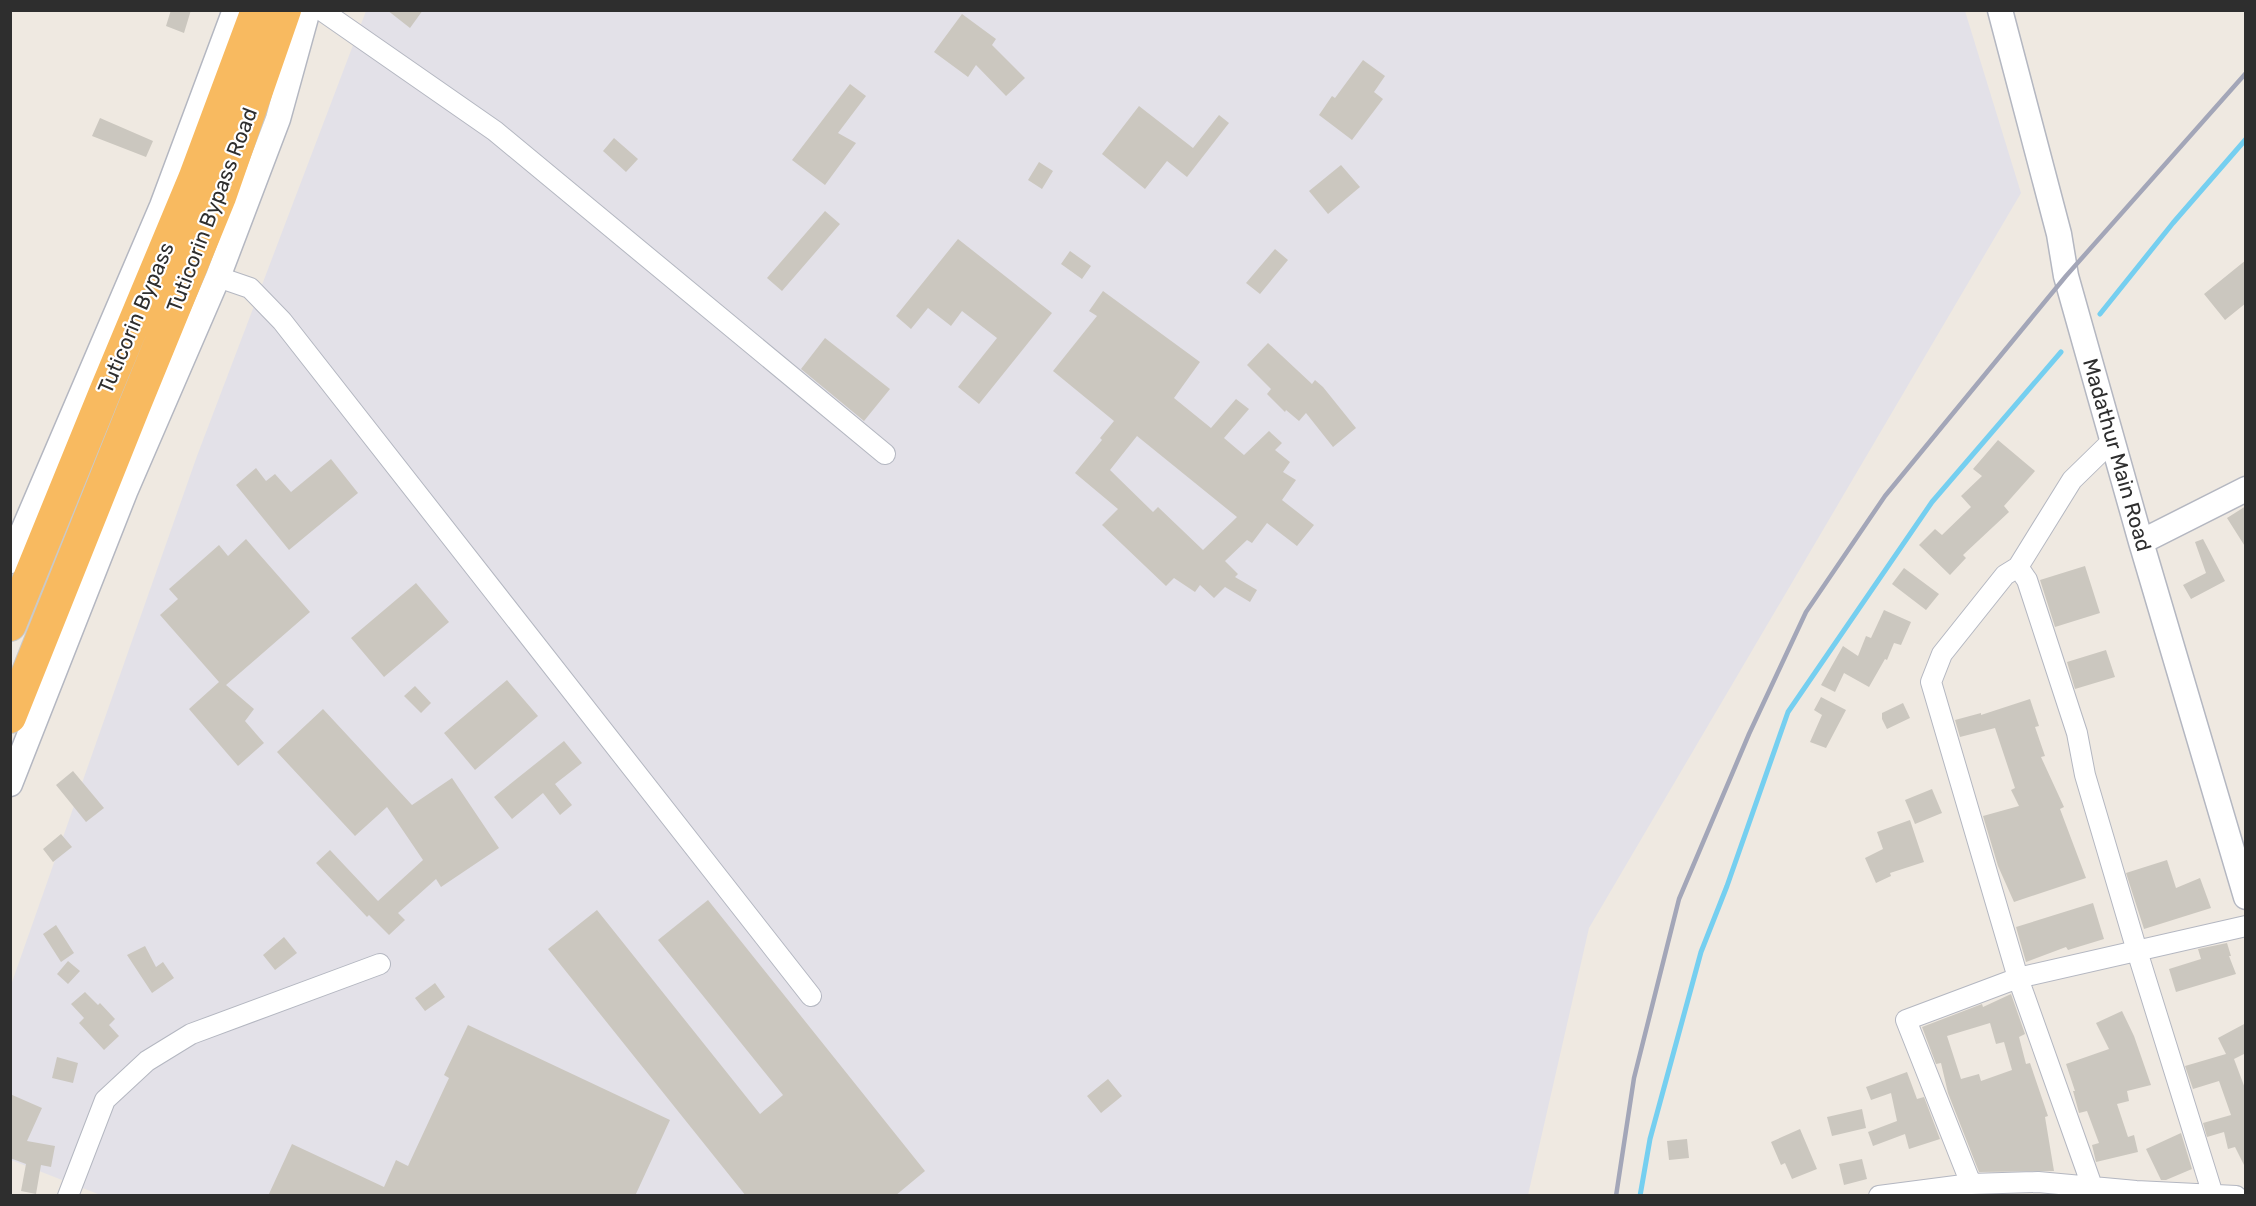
<svg xmlns="http://www.w3.org/2000/svg" width="2256" height="1206" viewBox="0 0 2256 1206" font-family="Rubik,sans-serif">
<style>
.industrial{fill:#e3e1e8}
.lines{fill:none;stroke-linecap:round;stroke-linejoin:round}
.stream{stroke:#75cff0;stroke-width:5}
.building{fill:#cbc7bf;fill-rule:evenodd}
.minor-casing{stroke:#b4b7c1;stroke-width:22}
.tertiary-casing{stroke:#b4b7c1;stroke-width:27}
.trunk-casing{stroke:#c9c9c9;stroke-width:34}
.minor{stroke:#fff;stroke-width:20}
.tertiary{stroke:#fff;stroke-width:24}
.trunk{stroke:#f8ba60;stroke-width:32}
.rail{stroke:#a3a6b8;stroke-width:4.5}
.labels{text-anchor:middle;stroke-width:4.5;stroke-linejoin:round;paint-order:stroke}
.street-label{font-size:21px;fill:#2e2e2e;stroke:#fff}
</style>
<rect width="100%" height="100%" fill="#efe9e1"/>
<path class="industrial" d="M366 11H1965L2021 193 1589 928 1528 1195 103 1196 11 1160V985L197 456Z"/>
<g class="lines">
<path class="stream" d="M2100 314 2173 223 2246 139
M1640 1196 1650 1139 1701 952 1727 886 1788 712 1932 502 2061 352"/>
</g>
<path class="building" d="M171 10H191L184 33 166 26Z
M387 10H423L410 28Z
M962 14 996 39 992 45 1025 78 1006 96 976 65 968 77 934 52Z
M1363 60 1385 76 1374 92 1383 99 1352 140 1319 115 1332 96 1335 98Z
M850 84 866 96 838 133 856 143 825 185 792 160Z
M1139 106 1193 148 1219 115 1229 123 1187 177 1167 161 1145 189 1102 154Z
M100 118 153 141 146 157 92 136Z
M614 138 638 159 626 172 603 151Z
M1039 162 1053 171 1042 189 1028 180Z
M1341 165 1360 187 1328 214 1309 191Z
M825 211 840 224 782 291 767 278Z
M958 239 1052 313 979 404 958 387 997 338 962 311 951 326 928 308 911 329 896 316Z
M1275 249 1288 260 1260 294 1246 283Z
M1070 251 1091 266 1082 279 1061 264Z
M2246 260V303L2225 320 2204 294Z
M1103 291 1200 362 1174 398 1211 428 1236 399 1249 409 1224 438 1244 455 1269 431 1282 443 1275 450 1290 462 1283 472 1296 480 1282 500 1314 525 1297 546 1267 523 1252 543 1247 540 1225 561 1238 574 1235 577 1257 590 1250 602 1225 587 1214 598 1200 585 1195 592 1174 578 1166 586 1102 525 1118 509 1075 473 1102 440 1100 438 1114 421 1053 371 1097 316 1089 311ZM1137 436 1237 517 1203 550 1158 507 1153 512 1110 470Z
M825 338 890 389 864 421 801 369Z
M1268 343 1312 384 1315 380 1323 387 1356 428 1333 447 1306 413 1299 421 1286 410 1285 412 1267 394 1271 389 1247 365Z
M1998 440 2035 471 2004 506 2009 512 1963 555 1966 558 1950 575 1919 545 1935 529 1942 535 1971 507 1961 496 1982 476 1973 469Z
M331 459 358 493 289 550 236 485 256 468 266 481 275 474 291 492Z
M2246 506V548L2227 518Z
M246 539 310 612 226 685 254 709 245 721 264 743 238 766 189 709 219 682 160 615 178 599 169 589 219 545 228 556Z
M2203 539 2225 581 2191 599 2183 585 2206 573 2195 542Z
M2085 566 2100 613 2055 627 2040 580Z
M1904 568 1939 594 1926 610 1892 584Z
M416 583 449 622 384 677 351 638Z
M1884 610 1911 622 1901 645 1894 643 1887 660 1885 659 1869 687 1844 673 1835 692 1821 685 1843 646 1858 656 1866 636 1871 638Z
M2106 650 2115 677 2075 689 2067 662Z
M507 680 538 716 475 770 444 733Z
M415 686 431 703 421 713 404 696Z
M1821 697 1846 710 1826 748 1810 742 1822 715 1814 710Z
M2030 699 2039 726 2035 727 2045 756 2041 757 2064 807 2060 809 2086 878 2014 902 1998 866 1983 816 2019 806 2011 790 2015 788 1995 728 1960 737 1955 720 1981 713V715Z
M1903 703 1910 718 1887 729 1882 719V713Z
M323 709 412 805 452 778 499 848 441 887 436 879 398 913 405 920 389 935 369 915 367 917 316 863 330 850 378 901 423 860 387 807 355 836 277 752Z
M564 741 582 763 555 784 572 805 560 815 543 793 512 819 494 797Z
M73 771 104 808 86 822 56 785Z
M1932 789 1942 813 1915 824 1905 800Z
M1910 820 1924 862 1890 873 1891 876 1876 883 1865 858 1883 849 1877 832Z
M61 834 72 847 53 862 43 849Z
M2167 860 2176 888 2200 878 2211 908 2144 929 2126 873Z
M708 900 925 1171 895 1196H746L548 949 597 910 760 1114 783 1095 658 940Z
M2093 903 2104 939 2068 950 2066 947 2026 962 2016 927Z
M56 925 74 953 61 962 43 934Z
M284 937 297 953 275 970 263 955Z
M2227 943 2231 956H2229L2236 974 2176 992 2169 969 2201 959 2198 949Z
M145 946 156 967 163 962 174 978 152 993 127 955Z
M68 961 80 971 68 984 57 974Z
M435 983 445 997 425 1011 415 998Z
M85 992 98 1005 100 1003 115 1019 109 1025 119 1036 104 1050 79 1023 84 1018 71 1004Z
M2011 994 2025 1034 2019 1037 2026 1064 2030 1063 2048 1116 2045 1117 2054 1171 1979 1172 1948 1093 1941 1063 1936 1064 1922 1027 1982 1004 1983 1007ZM1990 1023 1996 1044 2004 1042 2012 1070 1981 1081 1979 1074 1961 1079 1947 1036Z
M2122 1011 2134 1036 2151 1085 2127 1091 2129 1101 2117 1104 2128 1137 2134 1135 2138 1152 2096 1162 2092 1145 2099 1143 2087 1111 2079 1113 2073 1091H2075L2066 1064 2109 1049 2096 1023Z
M2246 1023V1053L2234 1059 2246 1091V1169L2235 1147 2228 1149 2224 1132 2207 1137 2203 1123 2231 1115 2219 1081 2193 1089 2185 1066 2226 1054 2218 1038Z
M468 1025 670 1120 635 1196H268L292 1144 384 1187 396 1160 408 1166 449 1078 444 1075Z
M57 1057 78 1063 73 1083 52 1078Z
M1907 1072 1917 1099 1924 1097 1940 1139 1909 1149 1905 1134 1873 1146 1868 1132 1897 1121 1891 1093 1871 1100 1866 1087Z
M1108 1079 1122 1096 1101 1113 1087 1096Z
M10 1094 42 1108 27 1141 55 1146 51 1167 41 1165 36 1194 21 1191 26 1164 10 1158Z
M1862 1109 1866 1128 1832 1136 1827 1117Z
M1800 1129 1817 1169 1792 1179 1785 1163 1781 1165 1771 1142Z
M2181 1133 2192 1169 2166 1180H2161L2146 1149Z
M1687 1139 1689 1158 1669 1160 1667 1141Z
M1862 1159 1867 1179 1844 1185 1839 1164Z"/>
<g class="lines">
<defs>
<path id="minor" d="M321 10 495 131 885 454
M218 277 250 288 282 321 811 996
M2018 567 2027 580 2077 733 2085 775 2137 951 2213 1195
M1971 1184 1906 1020 2018 978 2246 926
M2092 1186 2018 978 1931 682 1942 654 2005 575 2018 567 2072 480 2113 440
M68 1196 105 1100 147 1061 191 1034 380 964
M1879 1196 1971 1184 2038 1182 2136 1191 2236 1196"/>
<path id="tertiary" d="M2000 10 2059 234 2066 276 2141 542 2246 897
M2141 542 2246 489
M10 561 162 206 235 10
M10 784 125 492 218 277 278 119 308 10"/>
<path id="trunk" d="M10 625 105 392 194 179 257 10
M10 717 134 407 220 197 285 10"/>
</defs>
<use href="#minor" class="minor-casing"/>
<use href="#tertiary" class="tertiary-casing"/>
<use href="#trunk" class="trunk-casing"/>
<use href="#minor" class="minor"/>
<use href="#tertiary" class="tertiary"/>
<use href="#trunk" class="trunk"/>
<path class="rail" d="M1616 1196 1634 1078 1679 899 1749 734 1806 612 1885 496 2066 276 2246 73"/>
</g>
<g class="labels">
<g class="street-label">
<text transform="translate(212 210) rotate(-69)" y="7">Tuticorin Bypass Road</text>
<text transform="translate(136 318) rotate(-67)" y="7">Tuticorin Bypass</text>
<text transform="translate(2117 455) rotate(74)" y="7">Madathur Main Road</text>
</g>
</g>
<rect width="2256" height="1206" fill="none" stroke="#2e2e2e" stroke-width="24"/>
</svg>
